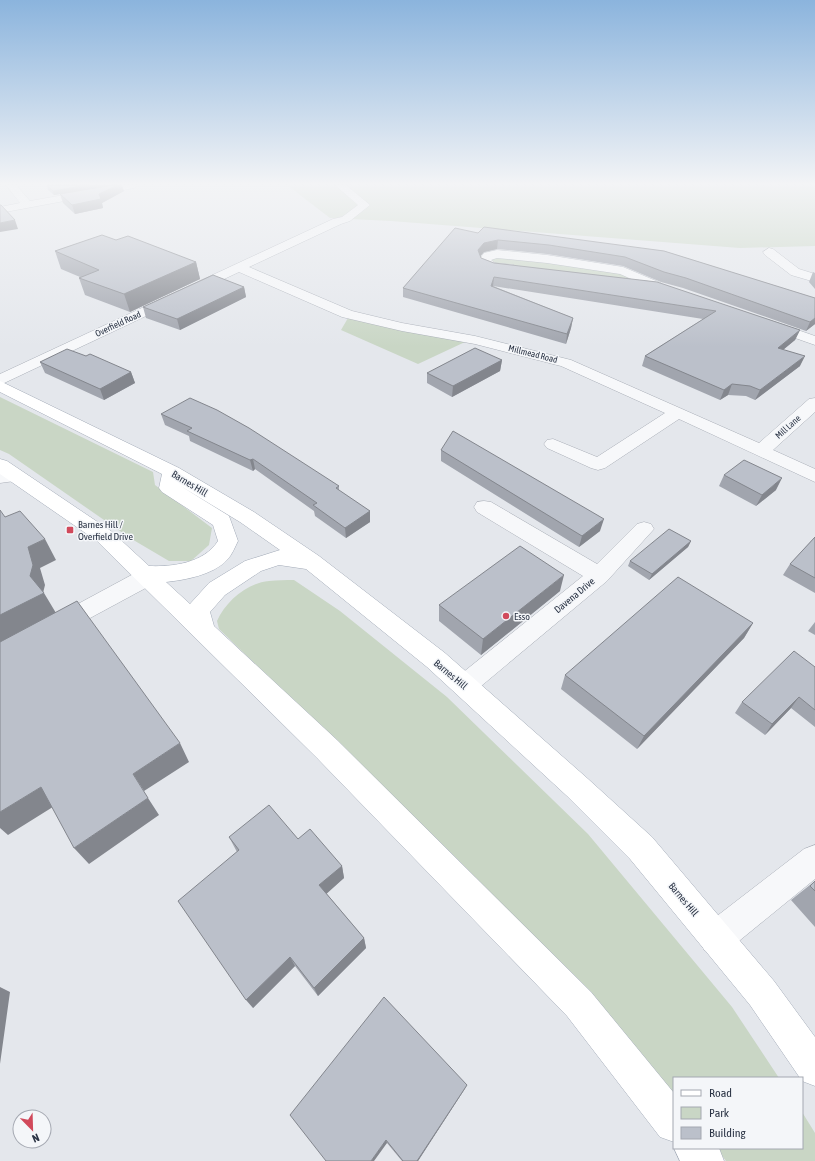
<svg xmlns="http://www.w3.org/2000/svg" width="815" height="1161" viewBox="0 0 815 1161" font-family="'Asap Condensed',sans-serif">
<style>
.green{fill:#c9d6c5}
.lines{fill:none;stroke-linecap:round;stroke-linejoin:round}
.minor-casing{stroke:#a9aeb7;stroke-width:1}
.major-casing{stroke:#a3abb8;stroke-width:1}
.minor{fill:#f7f8fa;fill-rule:evenodd}
.major{fill:#fff;fill-rule:evenodd}
.wall{fill:#a1a5ae}
.shaded-wall{fill:#83868d}
.building{fill:#bbc0ca;stroke:#83868d}
.poi-dot{fill:#d1495b;stroke:#f4f6f9;stroke-width:1.5}
.labels{text-anchor:middle;stroke-width:3;stroke-linejoin:round;paint-order:stroke}
.far-street-label{font-size:9px;fill:#2b3445;stroke:#f4f6f9}
.street-label{font-size:10px;fill:#2b3445;stroke:#f4f6f9}
.poi-label{font-size:10px;fill:#2b3445;stroke:#f4f6f9;text-anchor:start}
</style>
<rect width="100%" height="100%" fill="#e4e7ec"/>
<path class="green" d="M287 185H815V246L740 248 391 221 330 218Z
M498 254 619 272 647 284 493 264 489 256Z
M348 318 465 342 418 364 341 330Z
M0 397 153 472 155 485 212 528 209 545 191 561H169L130 538 9 454 0 450Z
M294 580 340 611 447 697 588 834 732 1007 779 1078H674V1097L371 776 219 629 217 621C226 601 247 583 269 581 277 580 286 580 294 580Z
M802 1112 815 1133V1161H726L716 1148H802Z"/>
<g class="lines">
<defs>
<path id="minor" d="M6 185H16L30 201 120 185H139L134 188 0 213V207L20 203Z
M335 185H346L370 205 350 221 341 224 249 267 352 311 402 323 475 336 571 360 759 443 809 399 815 398V412L773 450 815 469V482L679 419 605 468 598 470 591 468 547 448 544 444 547 440 553 439 597 457 665 413 561 366 475 344 402 331 342 317 239 272 0 385V374L333 219 342 217 358 205Z
M769 248 773 249 799 269 815 274V282L791 275 765 255 763 252Z
M497 250 547 255 623 267 661 283 662 286 656 290 620 274 547 263 497 258 491 260 495 263 514 265 516 268C510 276 489 269 481 266L479 260 484 253Z
M769 320 815 336V345L764 327 762 324 764 321Z
M15 470 22 472 24 476 22 480 0 483V471Z
M484 501 491 502 597 564 637 524 644 522 651 524 654 529 607 581 474 692 465 696 456 692 452 685 456 678 583 576 477 512 474 507 477 502Z
M147 569 155 571 158 577 155 583 66 631 58 634 50 631 46 625 50 619 139 571Z
M815 845V879L728 950 716 954 704 950 700 938 704 926 804 849Z"/>
<path id="major" d="M0 381 179 468 254 512 319 556 445 653 587 778 652 837 774 981 815 1037V1086L802 1081V1078H800L750 1005 630 859 567 796 427 667 306 569 279 565 261 571 225 595 210 612 214 626 337 740 591 992 674 1093V1142L660 1137 567 1016 317 758 97 541 0 474V459L7 461 111 531 149 566C173 567 204 563 218 541L213 525 162 492 159 488 162 474 0 392ZM179 485 240 522 280 550 245 561 209 583 190 604 166 582C185 580 213 575 227 560 232 555 235 547 238 541L229 516Z
M674 1148H719L724 1161H680Z"/>
</defs>
<use href="#minor" class="minor-casing"/>
<use href="#major" class="major-casing"/>
<use href="#minor" class="minor"/>
<use href="#major" class="major"/>
</g>
<path class="wall" d="M47 186 124 191 102 203 103 208 75 214 63 203 60 194 78 191 54 195 48 190Z
M478 233 664 251 815 298V324L806 331 683 288 661 282 623 266 547 254 497 249 484 252 480 256 481 258 494 263 657 282 800 330 795 340 783 350 800 366 755 400 746 396 728 395 720 400 642 366 645 356 703 319 493 286 573 318 571 328 566 344 403 297V288Z
M116 240 196 262 200 279 130 312 85 295 79 278 80 277 61 269 55 251Z
M813 272 815 273V289L809 282Z
M244 287 246 297 180 330 146 318 143 307Z
M502 360 500 371 452 397 427 383V373Z
M40 362 131 372 135 383 104 400 45 373Z
M161 414 339 486V491L370 511V522L346 538 315 516 314 511 255 469 253 471 190 441 189 436 165 425Z
M441 450 600 531 579 547 441 461Z
M724 475 776 490 756 506 719 486Z
M815 537V593L783 575 790 564Z
M691 541 688 547 649 580 628 566 630 561Z
M560 591 481 655 439 621V605Z
M815 622V635L808 631Z
M753 623 744 638 637 749 561 689 565 675Z
M815 667V727L791 708 765 735 735 713 742 702Z
M229 837 298 839 342 866 344 878 326 893 364 938 366 948 318 996 295 966 253 1008 237 852Z
M815 881V927L791 900Z
M467 1085 464 1090 418 1161H402L387 1143 326 1161Z"/>
<path class="shaded-wall" d="M88 185H114L54 195 53 191Z
M118 185H122L124 191 102 203 103 208 75 214 72 205 99 194Z
M15 220 18 229 0 232V223Z
M498 240 497 249 484 252 478 259V250L484 243Z
M196 262 200 279 130 312 124 294Z
M494 277 493 286 491 295V286Z
M244 287 246 297 180 330 177 319Z
M573 318 571 328 566 344 567 334Z
M815 318V324L806 331 810 322Z
M800 330 795 340 773 358 778 348Z
M805 356 800 366 755 400 760 390Z
M502 360 500 371 452 397 453 386Z
M131 372 135 383 104 400 100 389Z
M732 384 728 395 720 400 724 390Z
M253 459 255 469 253 471 250 460Z
M782 478 776 490 756 506 762 495Z
M370 511V522L346 538 345 528Z
M604 519 600 531 579 547 582 536Z
M45 539 56 560 40 568 45 585 43 593H44L56 613 0 643V615L30 576 28 547Z
M691 541 688 547 649 580 652 574Z
M564 575 560 591 481 655 483 639Z
M753 623 744 638 637 749 644 736Z
M799 697 791 708 765 735 772 724Z
M180 743 189 762 144 791 133 774Z
M41 787 56 805 8 835 0 828V812Z
M148 798 159 815 89 864 74 848Z
M342 866 344 878 323 897 319 885Z
M364 938 366 948 318 996 314 988Z
M290 957 295 966 253 1008 246 1000Z
M0 987 10 992 0 1064Z
M467 1085 464 1090 418 1161H417Z
M386 1140 387 1143 374 1161H371Z"/>
<path class="building" d="M51 185H88L53 191 47 186Z
M113 185H118L99 194 101 199 72 205 60 194Z
M0 205H1L15 220 0 223Z
M484 227 664 251 815 298V318L810 322 686 278 664 272 625 257 549 245 498 240 484 243 478 250 481 258 494 263 657 282 800 330 778 348 805 356 760 390 750 386 732 384 724 390 645 356 716 311 494 277 491 286 573 318 567 334 403 288 455 228 478 233Z
M102 235 116 240 128 236 196 262 124 294 79 278 99 270 55 251Z
M213 275 244 287 177 319 143 307Z
M475 348 502 360 453 386 427 373Z
M67 349 86 356 90 354 131 372 100 389 40 362Z
M190 398 217 410 249 428 339 486 336 488 370 511 345 528 313 505 317 503 253 459 250 460 187 431 192 428 161 414Z
M453 431 604 519 582 536 441 450Z
M744 460 782 478 762 495 724 475Z
M0 510 5 517 20 511 45 539 28 547 33 565 30 576 44 593 0 615Z
M669 529 691 541 652 574 630 561Z
M815 537V578L790 564Z
M520 546 564 575 483 639 439 605Z
M678 577 753 623 644 736 565 675Z
M77 601 180 743 133 774 148 798 74 848 41 787 0 812V642Z
M794 651 815 667V710L799 697 772 724 742 702Z
M269 805 298 839 310 829 342 866 319 885 364 938 314 988 290 957 246 1000 178 901 239 850 229 837Z
M815 881V891L810 886Z
M384 997 467 1085 417 1161H403L386 1140 371 1161H326L290 1115Z"/>
<linearGradient id="sky" x2="0" y2="1"><stop stop-color="#8bb4dd"/><stop offset="0.53" stop-color="#f3f4f6"/><stop offset="1" stop-color="#f3f4f6" stop-opacity="0"/></linearGradient>
<rect width="815" height="347" fill="url(#sky)"/>
<g class="poi-dot">
<rect x="66" y="526" width="8" height="8" rx="2"/>
<circle cx="506" cy="616" r="4"/>
</g>
<g class="labels">
<g class="far-street-label">
<text transform="translate(118 324) rotate(-25)" y="3">Overfield Road</text>
<text transform="translate(533 354) rotate(14)" y="3">Millmead Road</text>
<text transform="translate(788 427) rotate(-42)" y="3">Mill Lane</text>
</g>
<g class="street-label">
<text transform="translate(190 483) rotate(31)" y="4">Barnes Hill</text>
<text transform="translate(574 595) rotate(-40)" y="4">Davena Drive</text>
<text transform="translate(451 674) rotate(40)" y="4">Barnes Hill</text>
<text transform="translate(684 899) rotate(50)" y="4">Barnes Hill</text>
</g>
<g class="poi-label">
<text x="78" y="528">Barnes Hill /<tspan x="78" dy="12">Overfield Drive</tspan></text>
<text x="514" y="620">Esso</text>
</g>
</g>
<rect x="673" y="1077" width="130" height="72" fill="#f4f6f9" stroke="#a4a8b1"/>
<rect x="681" y="1090" width="20" height="6" fill="#ffffff" stroke="#a4a8b1"/>
<text x="709" y="1097" font-size="12" fill="#2b3445">Road</text>
<rect x="681" y="1107" width="20" height="12" fill="#c9d6c5" stroke="#a4a8b1"/>
<text x="709" y="1117" font-size="12" fill="#2b3445">Park</text>
<rect x="681" y="1127" width="20" height="12" fill="#bbc0ca" stroke="#a4a8b1"/>
<text x="709" y="1137" font-size="12" fill="#2b3445">Building</text>
<g transform="translate(32 1129) rotate(157)"><circle r="19" fill="#f4f6f9" stroke="#a4a8b1"/>
<path d="M0-3L7 15L0 10L-7 15Z" fill="#d1495b"/>
<text y="-6" font-size="11" font-weight="bold" text-anchor="middle" fill="#2b3445">N</text>
</g>
</svg>
